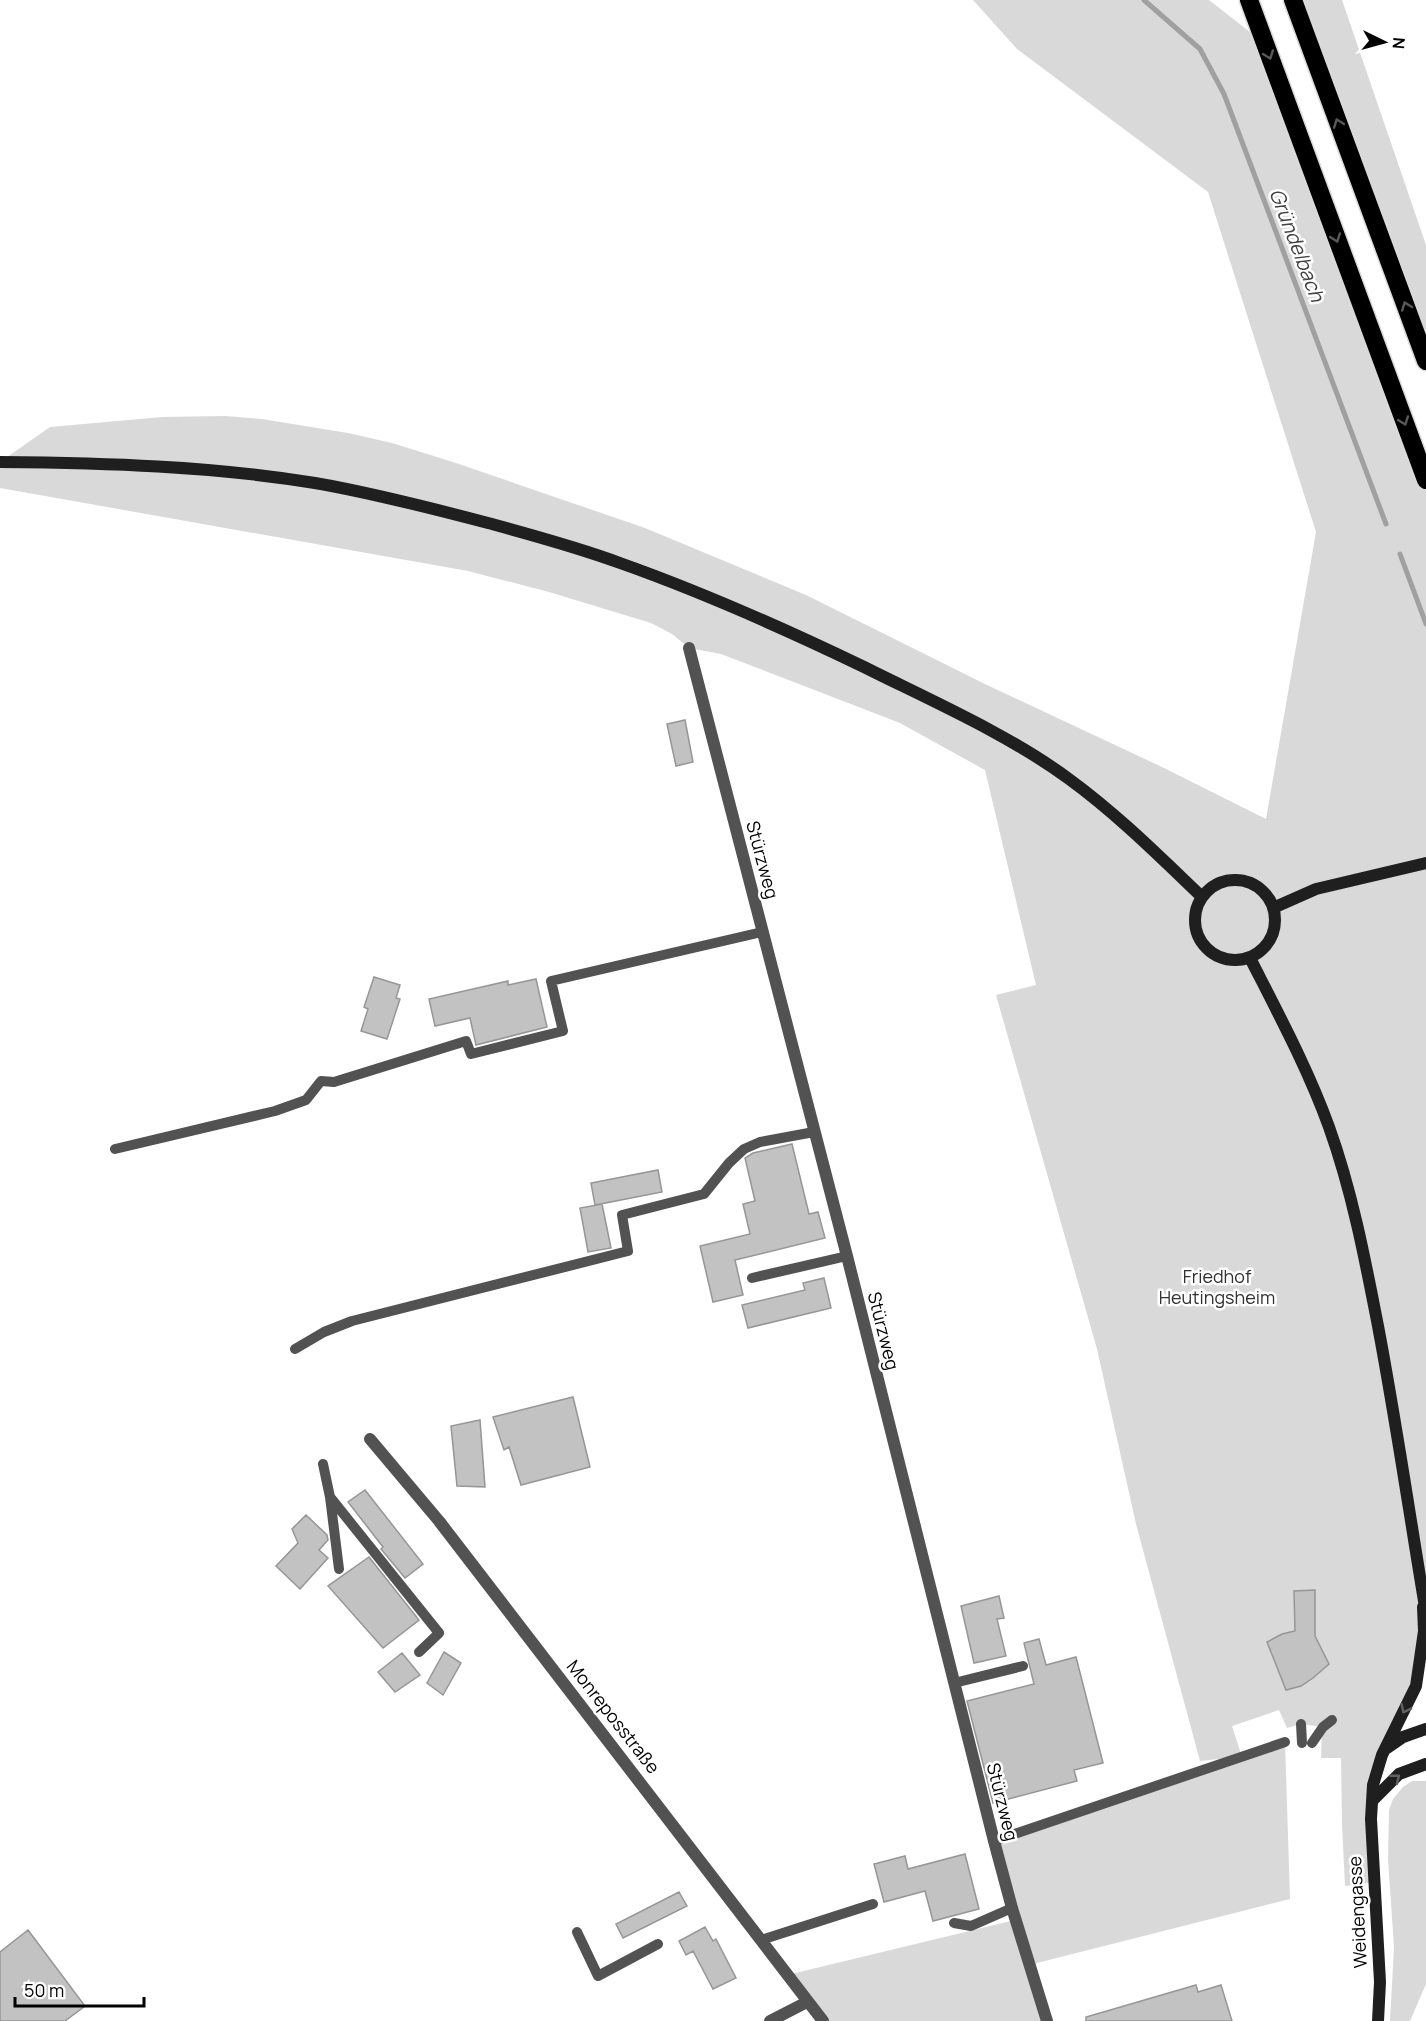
<svg xmlns="http://www.w3.org/2000/svg" width="1426" height="2021" viewBox="0 0 1426 2021" font-family="Manrope,sans-serif">
<style>
.green{fill:#d9d9d9}
.lines{fill:none;stroke-linecap:round;stroke-linejoin:round}
.stream{stroke:#a0a0a0;stroke-width:5}
.building{fill:#c2c2c2;stroke:#969696;stroke-width:1.5}
.highway-casing{stroke:#dbdbdb;stroke-width:21}
.lane{stroke:#525252;stroke-width:10}
.street{stroke:#525252;stroke-width:12}
.secondary{stroke:#1f1f1f;stroke-width:12}
.highway{stroke:#000;stroke-width:18}
.oneway{stroke:#595959}
.oneway2{stroke:#626262}
.labels{text-anchor:middle;stroke-width:5;stroke-linejoin:round;paint-order:stroke}
.street-label{font-size:18px;fill:#000;stroke:#fff}
.park-label{font-size:18px;fill:#303030;stroke:#fff}
.water-label{font-size:20px;font-style:italic;fill:#414141;stroke:#fff}
</style>
<rect width="100%" height="100%" fill="#fff"/>
<path class="green" d="M973 0H1209L1264 43 1426 480V1613L1421 1657 1376 1771 1375 1882 1345 1886 1342 1825 1341 1758H1321L1322 1727 1301 1724 1287 1728 1279 1710 1232 1726 1242 1757 1285 1742 1290 1899 1029 1965 1047 2021H823L787 1975 1015 1920 994 1841 1238 1757 1200 1761 1136 1524 1097 1349 996 995 1036 985 985 770 900 723 721 654 689 648 672 634 651 623 549 592 468 571 0 488V462L50 427 162 417 226 416 262 419 348 433 392 443 456 463 645 528 806 595 987 685 1162 767 1266 819 1316 532 1208 192 1017 49Z
M1293 0H1342L1426 245V361Z
M1412 1781H1426V1984L1410 2021H1390L1394 1947 1388 1859 1389 1810 1393 1799 1403 1787Z"/>
<g class="lines">
<path class="stream" d="M1144 0 1200 49 1224 94 1386 524
M1400 554 1426 624"/>
</g>
<path class="building" d="M685 720 693 762 676 766 667 724Z
M374 977 400 985 396 998 400 999 387 1039 361 1031 368 1009 364 1007Z
M536 979 547 1027 476 1045 470 1018 435 1026 429 999 508 981V985Z
M792 1144 809 1214 818 1212 825 1238 735 1260 743 1295 713 1302 700 1246 750 1234 743 1204 755 1201 745 1158 753 1153Z
M658 1170 662 1192 595 1205 591 1183Z
M602 1204 611 1248 588 1252 580 1208Z
M824 1278 831 1308 748 1328 742 1305 805 1290 803 1283Z
M573 1397 590 1467 521 1485 509 1447 504 1450 493 1417Z
M480 1420 485 1487 457 1486 451 1426Z
M365 1490 423 1564 405 1578 381 1549 383 1547 348 1502Z
M306 1515 327 1535 328 1540 319 1550 328 1558 300 1589 276 1566 298 1543 292 1529Z
M369 1557 419 1620 383 1648 328 1586Z
M1315 1590V1636L1329 1664 1313 1678 1301 1686 1286 1690 1267 1642 1282 1634 1295 1631 1294 1591Z
M999 1596 1004 1618 997 1619 1006 1656 974 1663 961 1606Z
M1039 1639 1046 1665 1076 1657 1103 1763 1074 1770 1077 1781 993 1803 967 1701 1034 1684 1024 1643Z
M444 1652 461 1663 443 1695 427 1683Z
M402 1653 420 1675 395 1692 378 1672Z
M965 1854 979 1909 933 1921 925 1891 884 1902 874 1864 905 1856 908 1869Z
M679 1892 687 1906 623 1938 616 1924Z
M705 1927 713 1941 716 1939 736 1978 713 1989 693 1951 686 1955 679 1941Z
M28 1930 85 2006 65 2021H0V1952Z
M1196 1985 1198 1992 1221 1985 1232 2021H1086V2017Z"/>
<g class="lines">
<defs>
<path id="highway" d="M1249 0 1426 480
M1293 0 1426 361"/>
</defs>
<use href="#highway" class="highway-casing"/>
<path class="lane" d="M115 1149 275 1111 306 1100 321 1081 334 1082 466 1041 471 1054 563 1031 551 981 762 932
M752 1278 847 1256
M295 1349 324 1332 352 1321 628 1251 622 1215 704 1194 729 1163 744 1149 760 1142 814 1132
M323 1464 330 1497 439 1633 419 1652
M330 1497 339 1569
M954 1683 1023 1666
M1301 1724 1302 1743
M1312 1743 1323 1727 1332 1720
M994 1841 1285 1742
M954 1923 971 1926 1012 1908
M577 1932 598 1976 658 1944
M761 1940 873 1904"/>
<path class="street" d="M689 648 847 1256 994 1841 1012 1908 1047 2021
M370 1439 439 1521 823 2021
M770 2021 807 2002"/>
<path class="secondary" d="M0 462C105 463 211 466 315 483 373 493 431 508 488 523 532 535 577 547 620 563 702 592 783 628 862 666 930 700 1008 734 1069 779 1117 814 1159 856 1202 897
M1195 920a40 40 0 1 1 80 0a40 40 0 1 1-80 0Z
M1273 908 1316 889 1426 863
M1250 958C1278 1013 1308 1069 1329 1127 1352 1191 1365 1259 1378 1326 1396 1421 1410 1518 1426 1613
M1387 1748 1403 1737 1426 1729
M1372 1801 1399 1774 1426 1764
M1378 2021 1380 1982 1371 1819 1373 1785 1382 1755 1416 1686 1424 1631 1423 1607"/>
<use href="#highway" class="highway"/>
</g>
<defs><path id="oneway-chevron" d="M-2-3.5L2.5 0L-2 3.5" fill="none" stroke-width="1.6" stroke-linecap="round" stroke-linejoin="round" transform="scale(1.5)"/></defs>
<g class="oneway">
<use href="#oneway-chevron" transform="translate(1269 55) rotate(70)"/>
<use href="#oneway-chevron" transform="translate(1338 123) rotate(-110)"/>
<use href="#oneway-chevron" transform="translate(1336 238) rotate(70)"/>
<use href="#oneway-chevron" transform="translate(1406 306) rotate(-110)"/>
<use href="#oneway-chevron" transform="translate(1404 421) rotate(70)"/>
</g>
<g class="oneway2">
<use href="#oneway-chevron" transform="translate(1405 1709) rotate(116)"/>
<use href="#oneway-chevron" transform="translate(1396 1778) rotate(-38)"/>
</g>
<g class="labels">
<g class="street-label">
<text transform="translate(762 860) rotate(75)" y="6">Stürzweg</text>
<text transform="translate(883 1331) rotate(76)" y="6">Stürzweg</text>
<text transform="translate(613 1717) rotate(52)" y="6">Monreposstraße</text>
<text transform="translate(1002 1802) rotate(76)" y="6">Stürzweg</text>
<text transform="translate(1358 1912) rotate(-93)" y="6">Weidengasse</text>
</g>
<g class="park-label">
<text x="1217" y="1283">Friedhof<tspan x="1217" dy="21">Heutingsheim</tspan></text>
</g>
<g class="water-label">
<text transform="translate(1297 245) rotate(69)" y="7">Gründelbach</text>
</g>
</g>
<g transform="translate(1384 42) rotate(95)" stroke="#ffffff" stroke-width="4.5" paint-order="stroke">
<path d="M0-4.5L10 22L0 15L-10 22Z" fill="#000000"/>
<text y="-9" font-size="16" font-weight="bold" text-anchor="middle" fill="#000000">N</text>
</g>
<path d="M15 1997v9h129v-9" fill="none" stroke="#000000" stroke-width="3"/>
<text x="24" y="1997" font-size="18" fill="#000000" stroke="#ffffff" stroke-width="4.5" paint-order="stroke">50 m</text>
</svg>
